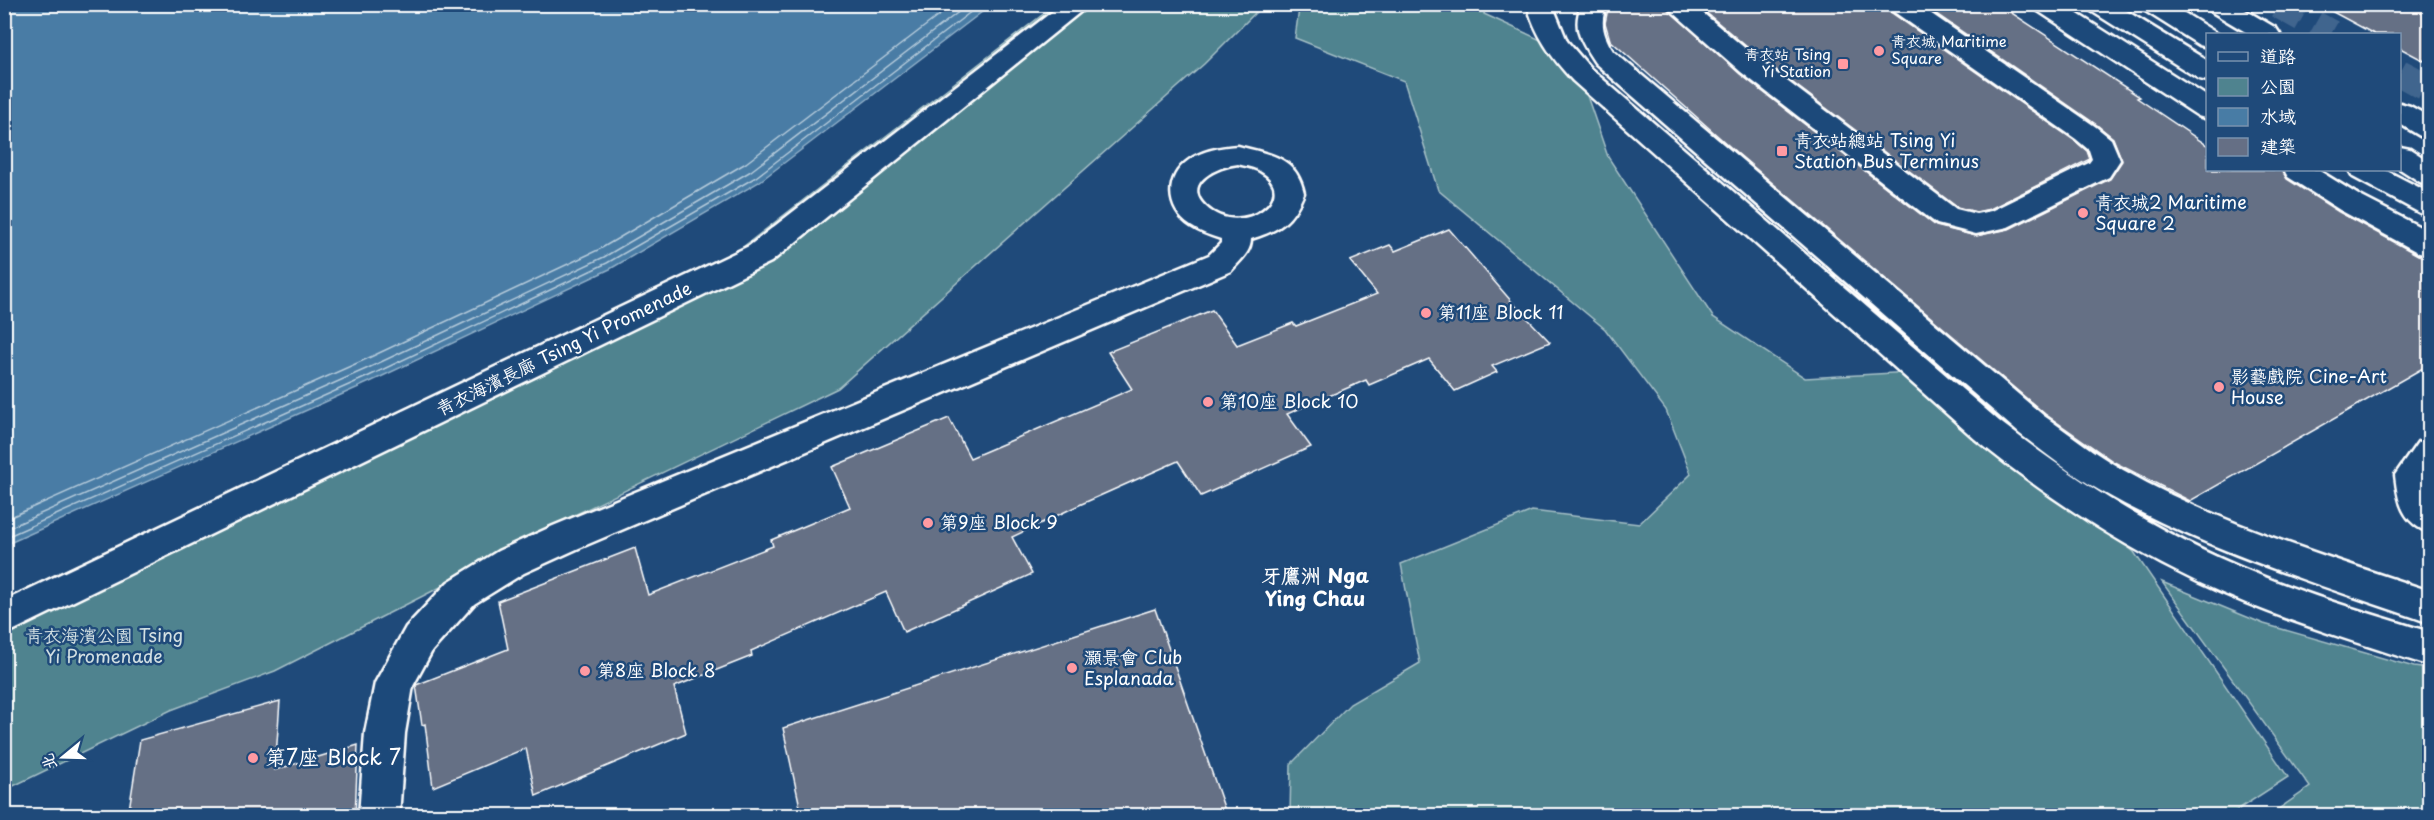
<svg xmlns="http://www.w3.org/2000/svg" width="2434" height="820" viewBox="0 0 2434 820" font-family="'Playpen Sans','LXGW WenKai TC',sans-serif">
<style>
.green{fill:#4f838f;stroke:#a7c1c7;stroke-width:1.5}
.water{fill:#487ca5;stroke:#91b0c9;stroke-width:1.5}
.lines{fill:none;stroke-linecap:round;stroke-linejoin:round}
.shore{stroke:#b6cbdb;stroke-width:1.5}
.building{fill:#656f85;stroke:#fff;stroke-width:1.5}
.minor-tunnel{stroke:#41658e;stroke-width:28;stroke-dasharray:28 14;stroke-linecap:butt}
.minor-casing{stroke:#fff;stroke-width:5}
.major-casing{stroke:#fff;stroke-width:5}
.minor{fill:#1f4a7a;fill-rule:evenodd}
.major{fill:#1f4a7a;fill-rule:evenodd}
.poi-dot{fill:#ff9aa2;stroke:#1f4a7a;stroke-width:2}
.labels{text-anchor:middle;stroke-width:5;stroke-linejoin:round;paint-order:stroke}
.far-poi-label{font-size:15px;fill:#fff;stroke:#1f4a7a;text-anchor:start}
.poi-label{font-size:18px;fill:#fff;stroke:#1f4a7a;text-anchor:start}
.street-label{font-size:18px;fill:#fff;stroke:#1f4a7a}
.park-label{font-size:18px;fill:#d3e0e3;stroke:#1f4a7a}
.neighbourhood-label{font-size:20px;font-weight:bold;fill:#fff;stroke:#1f4a7a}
.near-poi-label{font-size:21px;fill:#fff;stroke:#1f4a7a;text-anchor:start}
</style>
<rect width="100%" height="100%" fill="#1f4a7a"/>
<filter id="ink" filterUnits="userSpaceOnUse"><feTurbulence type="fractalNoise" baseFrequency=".0167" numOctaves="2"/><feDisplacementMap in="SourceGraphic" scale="12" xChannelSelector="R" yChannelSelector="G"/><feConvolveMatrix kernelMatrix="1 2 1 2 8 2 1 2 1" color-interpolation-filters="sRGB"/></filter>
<g filter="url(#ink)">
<path class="green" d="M1307 4 1486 5 1484 14 1543 41 1585 90 1608 157 1713 317 1805 378 1911 372 2134 552 2288 777 2228 816H1290L1291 764 1350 704 1420 663 1401 564 1532 511 1639 524 1691 474 1666 410 1605 329 1438 190 1404 81 1295 38 1299 9Z
M1055 5H1263L1204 64 838 388 562 521 484 565 275 671 171 710 5 790 4 599 730 257Z
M2162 582 2264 624 2414 667 2429 669V815H2270L2310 787Z"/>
<path class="water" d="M4 5 5 4 991 5 759 182 610 269 372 381 5 545Z"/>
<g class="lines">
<path class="shore" d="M4 520 362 361 600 249 746 163 954 4
M4 530 366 369 604 257 751 171 969 4
M4 538 369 376 607 263 756 177 981 4"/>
</g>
<path class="building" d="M1609 4H1662L1740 74 1936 226 1976 236 2009 229 2110 179 2122 161 2113 138 2097 125 1922 4H1998L2140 97 2137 98 2208 146V170H2282L2287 179 2339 212 2418 255 2430 257V364L2190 501 2114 462 2045 414 1737 153 1610 40 1605 23Z
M1696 4H1885L1889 11 2075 141 2087 151 2090 159 1990 209 1976 212 1957 207 1760 58Z
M2318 4H2430V64L2400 48V34H2374Z
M1449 229 1512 302 1550 342 1492 366 1497 372 1455 391 1429 359 1369 385 1366 380 1287 414 1311 447 1201 496 1178 461 1077 506 1012 537 1032 574 904 632 886 592 751 651 752 656 674 687 686 733 536 796 526 748 433 787 425 724 422 725 416 685 508 649 498 601 635 548 648 595 773 546 771 540 850 507 832 467 949 418 970 458 1132 389 1108 352 1212 310 1237 345 1293 323 1296 326 1377 294 1350 261 1390 245 1395 251Z
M1155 609 1227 816H802L783 728Z
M280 701 275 770 358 745 355 816H128L140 740Z"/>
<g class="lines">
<path class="minor-tunnel" d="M2278 4 2331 34
M2400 73 2430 89"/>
<defs>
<path id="minor" d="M1062 4H1090L771 262 4 635V601L749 246Z
M1527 4H1552L1567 41 1591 69 1999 421C2078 482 2163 537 2257 574 2313 597 2371 614 2430 632V666C2351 641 2272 617 2198 582 2118 544 2044 495 1975 439L1573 81C1552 58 1535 35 1527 4Z
M1582 4H1607C1599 22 1603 35 1613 51L2044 416C2070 434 2095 454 2123 470 2219 524 2325 556 2430 591V623C2317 584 2202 549 2099 490 2071 474 2046 454 2020 434L1595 63C1582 43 1571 28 1582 4Z
M1664 4H1692L1759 60 1956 209 1976 214 1991 211 2089 163 2092 159 2089 150 2076 139 1890 9 1887 4H1917L2096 127 2111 139 2120 160 2109 177 2008 227 1976 234 1937 224 1741 72Z
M2032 4H2062L2208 97V119L2198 116 2035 9Z
M2085 4H2115L2208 61V81L2199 79 2088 9Z
M1238 146C1271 155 1296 156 1304 193 1292 222 1280 230 1251 239 1251 253 1239 261 1231 271L579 548 524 573 474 604 432 651 413 686 405 733 399 816H359L365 733 375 683 406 627 448 582 498 551 553 526 1209 255 1221 243V239C1211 236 1200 232 1191 226 1166 210 1164 177 1189 160 1203 150 1221 147 1238 146ZM1238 164C1245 166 1254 167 1260 171 1303 195 1241 240 1206 207 1180 183 1218 166 1238 164Z
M2284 170H2318L2360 196 2430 232V255L2419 253 2340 210 2288 177Z
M2349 170H2385L2430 193V216L2420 213 2353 177Z
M2430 439V533C2402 523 2398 501 2395 475L2418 442Z"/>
<path id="major" d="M2139 4H2170L2218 34H2208V47L2199 45 2142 9Z
M2204 4H2235L2276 28 2280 34H2249L2207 9Z
M2400 103 2410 106 2430 117V139L2420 136 2400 124Z
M2400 147 2410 149 2430 162V185L2420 182 2400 169Z"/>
</defs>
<use href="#minor" class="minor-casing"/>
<use href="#major" class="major-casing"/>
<use href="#minor" class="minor"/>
<use href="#major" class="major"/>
</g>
</g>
<g class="poi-dot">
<circle cx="1879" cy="51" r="6"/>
<rect x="1837" y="58" width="12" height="12" rx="3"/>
<rect x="1776" y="145" width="12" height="12" rx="3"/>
<circle cx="2083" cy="213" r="6"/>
<circle cx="1426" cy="313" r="6"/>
<circle cx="2219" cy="387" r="6"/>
<circle cx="1208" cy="402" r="6"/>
<circle cx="928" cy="523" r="6"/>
<circle cx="1072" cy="668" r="6"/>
<circle cx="585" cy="671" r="6"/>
<circle cx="253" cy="758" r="6"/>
</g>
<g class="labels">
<g class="far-poi-label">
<text x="1891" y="47">青衣城 Maritime<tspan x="1891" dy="17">Square</tspan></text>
<text x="1831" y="60" text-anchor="end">青衣站 Tsing<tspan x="1831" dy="17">Yi Station</tspan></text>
</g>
<g class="poi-label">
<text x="1794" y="147">青衣站總站 Tsing Yi<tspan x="1794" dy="21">Station Bus Terminus</tspan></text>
<text x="2095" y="209">青衣城2 Maritime<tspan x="2095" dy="21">Square 2</tspan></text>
<text x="1438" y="319">第11座 Block 11</text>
<text x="2231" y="383">影藝戲院 Cine-Art<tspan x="2231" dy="21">House</tspan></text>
<text x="1220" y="408">第10座 Block 10</text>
<text x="940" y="529">第9座 Block 9</text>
<text x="1084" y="664">灝景會 Club<tspan x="1084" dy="21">Esplanada</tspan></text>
<text x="597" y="677">第8座 Block 8</text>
</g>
<g class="street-label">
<text transform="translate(564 349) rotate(-26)" y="6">青衣海濱長廊 Tsing Yi Promenade</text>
</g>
<g class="park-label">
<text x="104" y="642">青衣海濱公園 Tsing<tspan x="104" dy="21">Yi Promenade</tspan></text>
</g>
<g class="neighbourhood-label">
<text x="1315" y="583">牙鷹洲 Nga<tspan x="1315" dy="23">Ying Chau</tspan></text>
</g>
<g class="near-poi-label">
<text x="265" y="765">第7座 Block 7</text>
</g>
</g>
<rect width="2434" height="820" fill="none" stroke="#1f4a7a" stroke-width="24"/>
<rect x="12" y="12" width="2410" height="796" fill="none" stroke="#fff" stroke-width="2" filter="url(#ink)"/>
<rect x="2206" y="33" width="195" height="138" fill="#1f4a7a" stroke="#7992af" stroke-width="1.5"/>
<rect x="2218" y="52" width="30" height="9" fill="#1f4a7a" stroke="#7992af" stroke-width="1.5"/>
<text x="2260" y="63" font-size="18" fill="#ffffff">道路</text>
<rect x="2218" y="78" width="30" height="18" fill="#4f838f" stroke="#7992af" stroke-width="1.5"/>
<text x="2260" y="93" font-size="18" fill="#ffffff">公園</text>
<rect x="2218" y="108" width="30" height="18" fill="#487ca5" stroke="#7992af" stroke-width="1.5"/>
<text x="2260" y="123" font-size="18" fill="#ffffff">水域</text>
<rect x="2218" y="138" width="30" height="18" fill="#656f85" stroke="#7992af" stroke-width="1.5"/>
<text x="2260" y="153" font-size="18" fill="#ffffff">建築</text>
<g transform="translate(63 757) rotate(251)" stroke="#1f4a7a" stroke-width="4.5" paint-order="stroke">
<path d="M0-4.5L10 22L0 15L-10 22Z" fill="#ffffff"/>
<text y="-9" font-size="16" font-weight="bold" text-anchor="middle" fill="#ffffff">北</text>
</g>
</svg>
